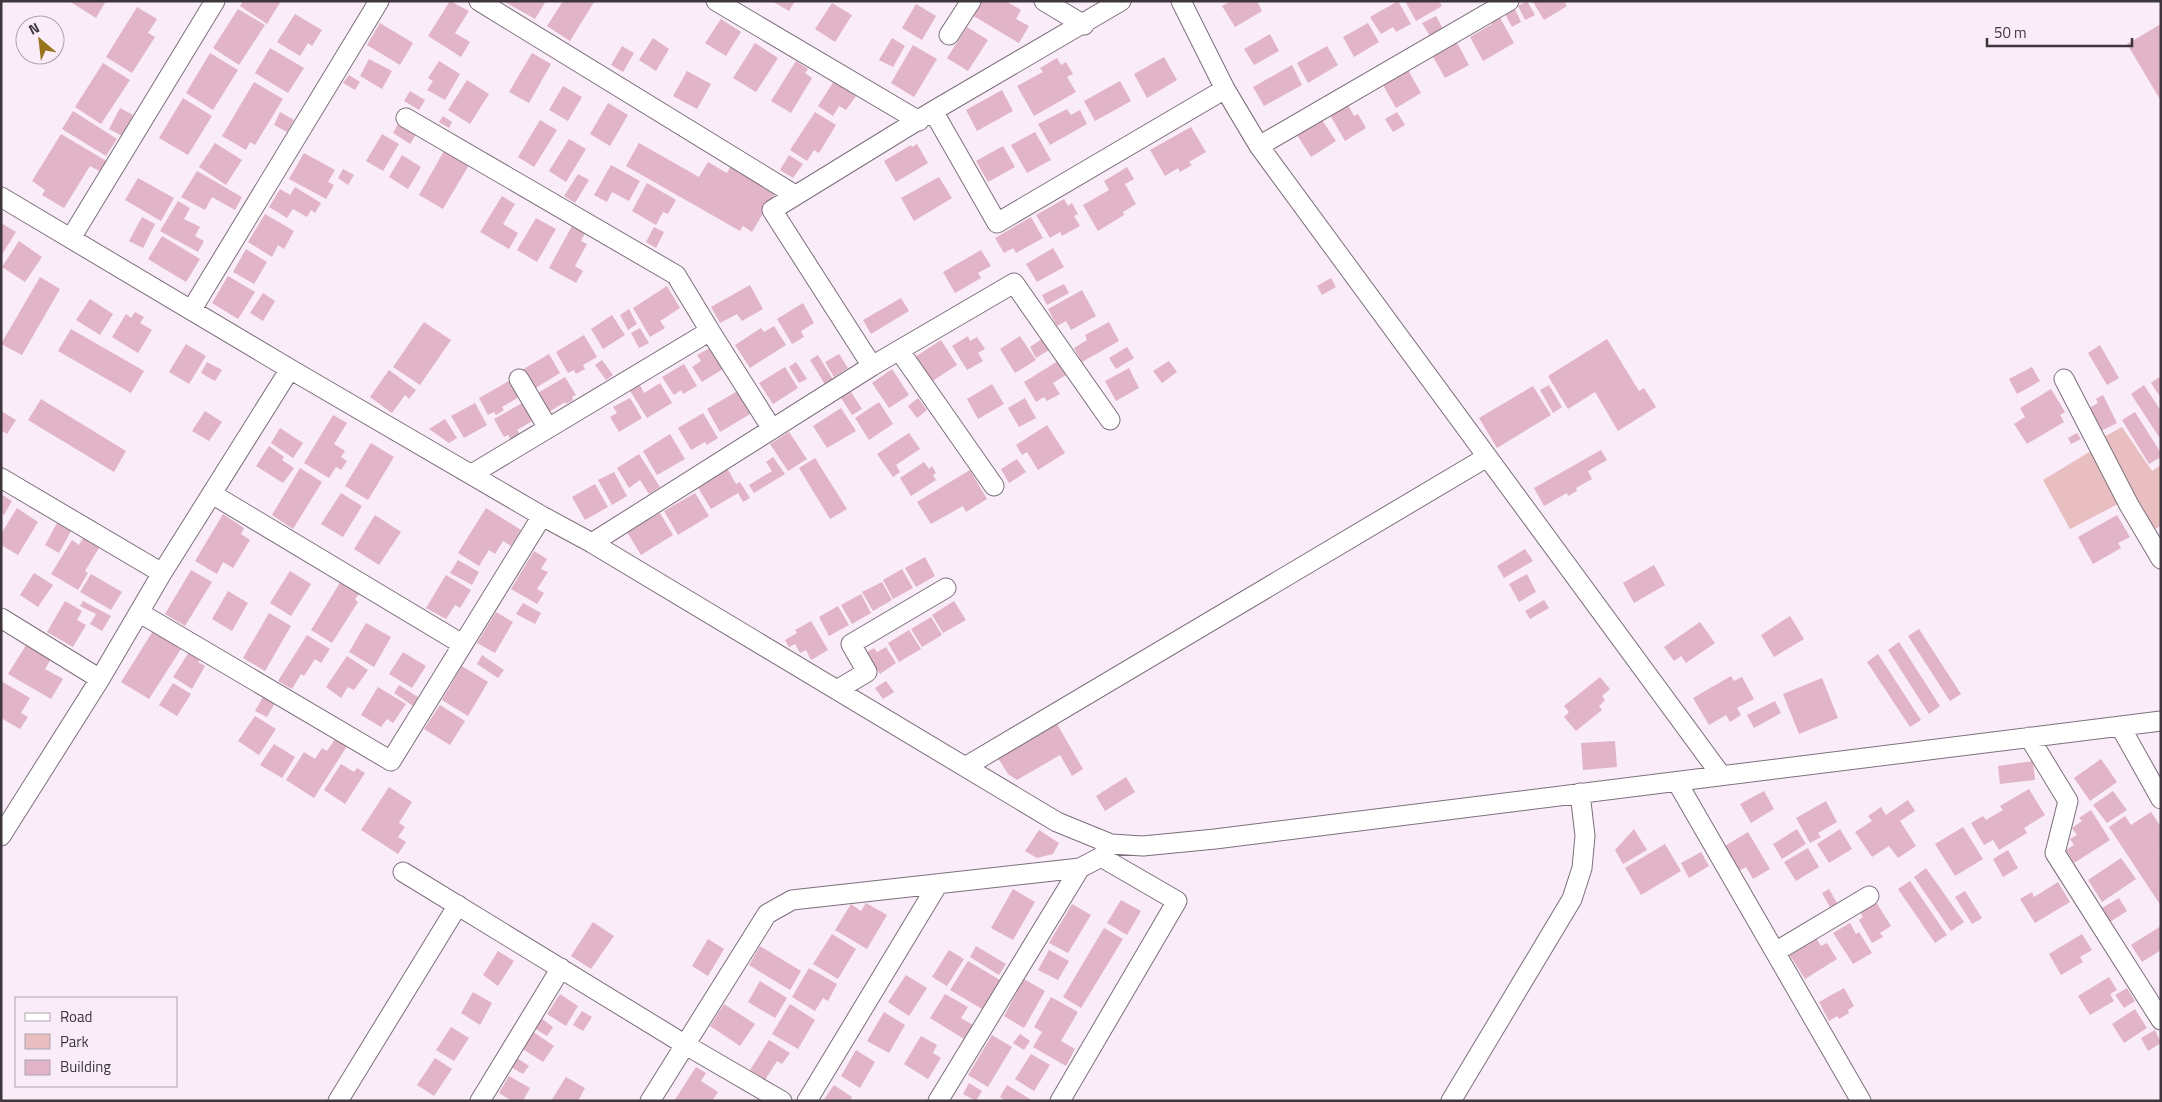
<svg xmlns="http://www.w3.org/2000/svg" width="2162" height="1102" viewBox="0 0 2162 1102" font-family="'Titillium Web',sans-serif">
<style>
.green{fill:#e8bec1}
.building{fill:#e1b4c8}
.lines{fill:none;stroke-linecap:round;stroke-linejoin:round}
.minor-casing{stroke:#7c6f7b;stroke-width:21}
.minor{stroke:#fff;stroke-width:19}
</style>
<rect width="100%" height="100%" fill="#faecf9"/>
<path class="green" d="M2122 427 2152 471 2161 465V526L2155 529 2102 438Z
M2091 451 2120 503 2070 529 2043 480Z"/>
<path class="building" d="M69 1H106L96 18Z
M243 1H281L267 24 240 6Z
M450 1 469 11 455 33 470 42 461 57 428 36Z
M503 1H546L535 19Z
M563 1 594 2 570 41 547 26Z
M772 1H795L789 11Z
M980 1H1010L1009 3 1021 10 1016 19 1029 26 1019 43 972 15Z
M1231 1H1257L1262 11 1235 27 1222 6Z
M1398 1 1411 24 1396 32 1393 27 1381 34 1370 17Z
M1405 1H1439L1442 6 1416 21Z
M1527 1 1535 15 1525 20 1518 6Z
M1564 1 1567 6 1544 20 1533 2Z
M832 3 852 15 835 42 815 29Z
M916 4 936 16 922 40 902 28Z
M137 7 157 19 148 33 155 37 132 73 106 57Z
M238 9 265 25 239 65 213 48Z
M1515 9 1521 22 1512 27 1505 14Z
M295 14 322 30 312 46 308 43 300 56 277 42Z
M1436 16 1443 29 1430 36 1422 23Z
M1499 16 1514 43 1483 61 1470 37 1492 24 1491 21Z
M721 19 741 32 726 56 705 43Z
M380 23 413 43 400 65 367 45Z
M1368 23 1379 42 1354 57 1343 37Z
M2161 24V101L2127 44Z
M967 27 988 40 968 71 947 58Z
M1270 34 1279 51 1254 65 1244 49Z
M653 38 669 49 656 71 639 60Z
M892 38 905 46 893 67 879 60Z
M1456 41 1469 65 1445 78 1432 55Z
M755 43 778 58 756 92 733 78Z
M913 45 937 59 914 97 891 83Z
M622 46 634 53 623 72 611 65Z
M1327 46 1338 65 1308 83 1297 63Z
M270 48 304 68 288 93 255 73Z
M210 53 238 70 213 110 186 93Z
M532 53 551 64 529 103 509 92Z
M1164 57 1177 80 1147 98 1134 74Z
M1057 58 1061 65 1066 62 1073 74 1067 77 1076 92 1034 116 1017 86 1043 72 1040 68Z
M369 59 392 71 382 89 360 76Z
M439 61 460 74 445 100 427 90 433 81 428 78Z
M796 61 808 69 805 73 812 78 791 113 771 101Z
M103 63 130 80 101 124 75 107Z
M1292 65 1302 85 1264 106 1253 87Z
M1408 70 1421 93 1396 108 1383 85Z
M687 71 711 84 697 109 673 96Z
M349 75 360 82 355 90 343 83Z
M467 80 489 94 470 124 448 110Z
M834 81 856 96 846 110 839 106 833 116 818 106Z
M1120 81 1131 101 1095 121 1084 101Z
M254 82 283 99 255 145 250 142 246 150 222 136Z
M563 86 582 97 568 121 549 110Z
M1002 90 1013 111 977 131 966 110Z
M410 91 425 100 419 110 404 101Z
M183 98 212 116 188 155 159 138Z
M608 103 628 115 610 146 590 134Z
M1348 105 1354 116 1358 114 1366 128 1345 141 1330 115Z
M120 108 133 115 122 136 109 129Z
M1067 109 1071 115 1080 110 1087 124 1050 145 1038 124Z
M73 111 117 139 106 156 62 129Z
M280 112 294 120 287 132 274 125Z
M815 112 836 125 819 153 814 150 807 161 790 150Z
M1397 112 1405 125 1393 132 1385 119Z
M443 116 452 122 449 128 439 122Z
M540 120 557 130 534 167 518 157Z
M1322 120 1336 141 1311 157 1297 135Z
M399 122 417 133 410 144 393 133Z
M1191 127 1206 152 1189 162 1192 165 1180 172 1178 168 1165 176 1150 150Z
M1035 132 1051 160 1027 173 1011 145Z
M61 134 108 162 101 172 90 166 64 208 42 195 45 190 32 181Z
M382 134 399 144 383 171 366 161Z
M569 139 586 149 566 182 549 171Z
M215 143 242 160 226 185 199 167Z
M639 143 699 177 708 162 727 173 730 167 775 193 752 232 743 226 740 231 626 166Z
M917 144 928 163 896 182 884 161 911 145 912 147Z
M1003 146 1015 167 988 182 976 161Z
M444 151 469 165 443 209 419 195Z
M304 153 335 170 328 182 334 185 326 199 289 179Z
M402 155 421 167 408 189 389 177Z
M789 155 803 164 793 178 780 170Z
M611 165 640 181 629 201 612 192 607 202 594 195Z
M1127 167 1134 179 1125 184 1136 204 1123 212 1124 215 1098 231 1083 205 1109 190 1104 181Z
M343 169 354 175 348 185 338 178Z
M197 171 242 197 235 210 212 197 205 210 181 197Z
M578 174 589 180 575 203 564 196Z
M939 177 952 198 914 221 901 198Z
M138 178 174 198 161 221 125 200Z
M647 183 676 200 668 214 663 212 656 225 632 211Z
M295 187 321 203 315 213 311 210 307 217 293 209 287 218 269 207 280 189 290 195Z
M502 196 515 204 503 224 518 233 509 249 480 232Z
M1064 199 1068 206 1072 203 1078 214 1074 216 1080 226 1062 236 1060 232 1050 238 1036 215Z
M178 201 190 208 184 219 200 227 195 236 204 241 198 252 160 231Z
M265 214 294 231 284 249 278 245 272 257 248 242Z
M142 217 155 224 143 248 129 241Z
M1031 217 1043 238 1016 253 1013 248 1004 253 995 238Z
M536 218 556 229 537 262 517 250Z
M1 223 16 232 1 256Z
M572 226 585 233 581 241 587 244 575 266 583 271 576 283 549 268Z
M654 227 664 232 656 248 646 242Z
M162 236 200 259 186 282 148 259Z
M19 241 42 257 25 282 2 267Z
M1053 248 1064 267 1037 282 1026 264Z
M246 249 267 262 254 284 233 272Z
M981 250 991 266 978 273 981 278 955 293 943 272Z
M228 276 255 292 238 319 212 303Z
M40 277 60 289 22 355 1 344Z
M1331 278 1336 287 1322 295 1317 286Z
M1064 284 1069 293 1047 305 1042 295Z
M750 285 763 309 742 321 737 314 720 323 711 307Z
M667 286 680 308 660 321 665 328 650 337 633 308Z
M1082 290 1096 316 1071 330 1066 321 1057 326 1048 309Z
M263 293 275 301 263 321 250 313Z
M901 298 909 311 871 334 863 320Z
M90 299 113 314 100 335 76 320Z
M803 303 814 323 801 331 804 337 792 344 777 319Z
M629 309 637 324 628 330 620 315Z
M135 312 144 317 140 323 152 330 138 353 112 337 126 314 131 318Z
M612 315 625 335 603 349 591 329Z
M424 322 451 340 420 385 393 367Z
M1109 322 1119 341 1082 362 1074 348 1087 340 1085 335Z
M774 326 786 345 750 368 735 345 761 328 764 332Z
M640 328 649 343 639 348 631 333Z
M71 329 144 371 131 393 58 351Z
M584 335 597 357 583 365 585 369 576 374 574 370 568 373 556 352Z
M968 336 970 341 977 337 985 349 978 353 983 361 967 370 952 346Z
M1020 336 1036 360 1015 373 1000 349Z
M1042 339 1049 350 1036 358 1030 347Z
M1607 339 1639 391 1644 388 1656 407 1618 431 1595 392 1568 409 1548 376Z
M941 340 957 365 931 382 915 357Z
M186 344 206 356 189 384 169 372Z
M2100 345 2119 378 2107 385 2088 353Z
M1127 347 1134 358 1116 369 1109 358Z
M710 348 723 369 702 382 692 367 701 361 697 355Z
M549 354 560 373 534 389 522 370Z
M839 354 848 368 834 377 825 362Z
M818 355 834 381 826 386 810 360Z
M602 360 613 375 606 380 595 365Z
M1058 361 1066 375 1053 383 1060 394 1047 401 1044 397 1036 402 1024 382Z
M1169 361 1177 372 1162 383 1153 371Z
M207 362 222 370 215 381 201 373Z
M796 362 807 379 799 383 789 367Z
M684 364 697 386 683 394 681 390 674 395 662 377Z
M785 367 798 388 773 404 759 383Z
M2032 367 2040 381 2017 394 2009 379Z
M1129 368 1139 388 1116 401 1105 381Z
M892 369 909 395 889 408 872 383Z
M389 370 416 390 409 399 405 395 392 413 370 397Z
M2161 376V398L2151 383Z
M565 377 576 395 572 397 573 400 566 404 565 402 547 413 536 394Z
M509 381 519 397 502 407 504 410 496 415 494 412 488 415 479 398Z
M639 383 644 393 660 383 672 403 647 418 629 389Z
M992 384 1004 404 978 419 967 399Z
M1549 385 1562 407 1553 413 1540 390Z
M2144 385 2161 411V440L2131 394Z
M1533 386 1551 415 1497 448 1479 418Z
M2051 389 2065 412 2060 415 2064 422 2027 444 2014 424 2025 417 2020 408Z
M739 390 752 413 720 432 707 409Z
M851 392 862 409 852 415 841 398Z
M2103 395 2117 423 2101 431 2089 408 2098 403 2096 399Z
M630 398 642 418 619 432 610 417 617 413 613 407Z
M918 398 927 410 917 418 908 406Z
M1025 398 1036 418 1019 427 1008 408Z
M41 399 126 451 114 472 28 420Z
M524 402 534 420 517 430 520 434 511 439 508 435 504 437 494 419Z
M879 402 893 424 869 440 855 418Z
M475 403 487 425 464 438 451 416Z
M841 408 856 431 827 448 813 426Z
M1 411 16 420 7 434 1 430Z
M205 411 222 422 209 441 192 431Z
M2135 412 2161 453V457L2149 464 2122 420Z
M703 413 718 438 707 445 705 442 691 450 678 428Z
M333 415 347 423 334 444 345 451 341 457 347 461 341 470 336 467 329 478 304 463Z
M445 419 457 438 449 443 429 429Z
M1047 425 1065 453 1038 470 1027 452 1022 455 1016 445Z
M280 428 303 443 293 458 271 443Z
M789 432 807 459 788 471 770 444Z
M909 433 920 449 896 465 900 472 893 477 877 454Z
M2077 433 2081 439 2071 444 2068 438Z
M670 434 685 459 657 475 643 451Z
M371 443 394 457 368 500 345 486Z
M269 446 284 457 282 460 294 468 283 483 256 466Z
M1601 450 1607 460 1588 471 1592 479 1576 488 1577 491 1568 496 1567 493 1544 506 1534 488Z
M639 454 660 487 649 494 640 480 629 488 617 468Z
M773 457 785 474 754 493 749 485 772 471 766 462Z
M815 458 847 509 830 519 799 468Z
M1017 459 1026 472 1009 483 1001 469Z
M924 462 929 469 932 466 936 473 933 475 936 480 911 496 900 478Z
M300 468 322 482 293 529 272 515Z
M727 468 736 484 740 482 750 498 743 502 738 493 711 509 697 486Z
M970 470 987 499 966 512 963 506 931 524 917 502Z
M614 472 627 496 612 505 598 480Z
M595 484 608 507 585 520 572 497Z
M341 493 362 506 343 537 321 524Z
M695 493 709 516 678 535 664 511Z
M1 494 12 501 4 515 1 513Z
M17 508 38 522 18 555 1 545V534Z
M486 508 521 530 511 546 503 541 495 554 489 550 479 566 458 553Z
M660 513 673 535 641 555 627 532Z
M223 514 244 528 241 534 250 540 233 568 223 562 217 574 195 561Z
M375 515 401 532 379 565 354 549Z
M2117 515 2130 537 2118 543 2121 548 2093 564 2078 537Z
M57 523 71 531 59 553 45 545Z
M83 538 99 548 85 571 88 573 78 590 51 574 72 540 79 545Z
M1525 549 1533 561 1504 578 1497 566Z
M534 551 547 559 541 569 548 572 537 589 544 593 537 604 511 589Z
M925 557 935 576 916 587 905 568Z
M458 560 479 572 472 585 450 573Z
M1654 565 1665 585 1634 603 1623 583Z
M902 569 913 588 893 599 883 580Z
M191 570 212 582 185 626 165 614Z
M290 571 311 584 291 616 270 603Z
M34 573 53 585 38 607 20 595Z
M91 574 122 592 111 610 80 592Z
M1527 574 1536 592 1519 602 1509 584Z
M446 575 471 590 460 608 455 605 446 619 426 608Z
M341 581 360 593 355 599 358 602 332 643 311 630Z
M882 582 892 600 873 611 862 592Z
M228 591 248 603 232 631 212 619Z
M861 594 871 613 852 624 841 605Z
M1544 600 1549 608 1530 619 1525 611Z
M65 601 82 611 77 620 86 625 73 647 47 632Z
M83 601 111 616 102 631 90 624 96 614 80 606Z
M954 601 966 620 943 633 932 615Z
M523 603 541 613 535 624 516 614Z
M838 606 849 625 829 636 819 617Z
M496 612 513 622 495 653 477 643Z
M269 613 291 626 265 671 243 658Z
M1790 616 1804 639 1774 657 1761 635Z
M931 617 942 635 922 647 911 629Z
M811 621 828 650 811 660 806 650 800 653 795 644 789 647 785 640 797 633 795 630Z
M1700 622 1715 643 1686 663 1681 656 1674 661 1664 647Z
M366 623 391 637 374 667 349 652Z
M1919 629 1961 694 1950 701 1908 636Z
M909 630 921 649 899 662 888 643Z
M153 631 181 649 149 699 121 682Z
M307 635 330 649 321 663 315 659 304 676 301 674 292 689 278 681Z
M1899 642 1940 706 1929 714 1888 650Z
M26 645 51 659 45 669 63 679 51 699 8 674Z
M886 647 896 663 880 674 866 653 874 648 877 652Z
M189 652 200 659 198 662 205 666 192 689 173 677Z
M403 652 426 666 412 688 389 674Z
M1878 654 1921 720 1910 727 1867 662Z
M482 655 504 670 498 678 477 664Z
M347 656 368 670 354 690 348 687 341 698 326 687Z
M462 666 488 682 468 716 442 700Z
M1731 676 1734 681 1742 677 1754 699 1737 708 1741 715 1730 722 1726 715 1709 725 1693 698Z
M1600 677 1610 689 1602 696 1605 700 1599 706 1602 710 1576 731 1564 717 1569 712 1564 706Z
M1822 678 1838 718 1799 734 1783 694Z
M1 681 30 698 21 713 28 717 20 729 1 718Z
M886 681 894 692 883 699 875 688Z
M173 683 191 694 177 716 159 705Z
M399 685 418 697 413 706 394 693Z
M378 687 406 704 393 723 387 719 381 727 361 715Z
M263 697 275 703 267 717 255 711Z
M1775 701 1781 713 1754 728 1747 715Z
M440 705 465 721 450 745 424 729Z
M255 716 276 729 259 755 238 741Z
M1057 724 1083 769 1072 776 1060 755 1017 780 1008 774 998 758Z
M335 739 347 746 314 798 286 780 304 752 315 759 322 748 327 751Z
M1615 741 1617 767 1583 770 1581 743Z
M274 744 295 757 282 778 260 765Z
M2101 759 2117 782 2090 801 2074 778Z
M2033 761 2035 780 2000 784 1998 766Z
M341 764 354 772 357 768 365 773 345 804 324 790Z
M1126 777 1135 792 1105 811 1096 796Z
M389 787 412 802 399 823 405 827 398 837 406 842 398 854 361 830Z
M2029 789 2045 815 2024 828 2027 833 1999 850 1993 840 1984 845 1971 823 1983 816 1986 820 2003 810 2000 806Z
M1764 791 1774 809 1751 823 1740 804Z
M2113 791 2127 810 2107 823 2093 805Z
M1908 800 1915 811 1900 821 1916 846 1898 858 1889 846 1872 857 1855 832 1872 821 1868 816 1881 807 1886 815Z
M1826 801 1837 822 1818 833 1821 837 1810 843 1796 818Z
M2091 810 2110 840 2074 863 2066 850 2074 845 2070 839 2077 835 2072 828 2082 821 2079 818Z
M2151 812 2161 827V846L2159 848 2161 851V906L2109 827 2125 816 2131 825Z
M1963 827 1983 859 1955 876 1935 844Z
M1634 829 1647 850 1623 864 1615 850Z
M1797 829 1806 844 1782 859 1773 844Z
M1840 829 1852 849 1829 863 1817 844Z
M1039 830 1059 843 1053 854 1037 858 1025 851Z
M1748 832 1770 869 1753 879 1746 867 1739 871 1725 846Z
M1665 844 1681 871 1641 895 1625 868Z
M1808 848 1819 867 1796 881 1784 862Z
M2008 850 2018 868 2003 877 1993 859Z
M1701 852 1709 866 1689 878 1681 863Z
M2121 858 2136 879 2102 902 2088 880Z
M1926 868 1964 922 1951 931 1914 877Z
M1910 881 1947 935 1935 943 1898 889Z
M2058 882 2070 902 2035 923 2020 899 2032 892 2034 897Z
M1013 889 1035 902 1013 940 991 928Z
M1829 889 1837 903 1830 907 1822 893Z
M1965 891 1982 918 1972 924 1955 897Z
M2119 898 2127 911 2110 922 2102 908Z
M1121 900 1141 911 1127 935 1107 923Z
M1876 902 1891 926 1880 933 1883 937 1872 943 1859 920 1863 917 1860 912Z
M866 903 887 915 867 949 835 930 851 904 861 911Z
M1072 904 1091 915 1068 953 1049 943Z
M593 922 614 936 591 969 571 956Z
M1850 923 1856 934 1859 932 1872 953 1853 964 1833 933Z
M2161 926V950L2142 962 2131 945Z
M1104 928 1123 939 1081 1008 1063 997Z
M832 934 856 949 838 979 813 964Z
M2082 934 2092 950 2080 957 2083 962 2061 975 2049 954Z
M1816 938 1821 946 1827 943 1837 959 1805 979 1789 954Z
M708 939 724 949 708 976 692 966Z
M760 946 801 971 790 990 749 965Z
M976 946 1006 964 999 975 970 957Z
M949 950 964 959 947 986 932 977Z
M1049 950 1069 961 1058 980 1038 970Z
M498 951 514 961 498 986 483 975Z
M968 961 1000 980 982 1009 950 990Z
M809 968 837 984 828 1001 823 998 815 1011 792 997Z
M906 975 927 988 909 1016 888 1002Z
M2109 977 2117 990 2110 994 2114 1001 2090 1015 2078 996Z
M1024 979 1045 991 1024 1028 1004 1016Z
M760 981 787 998 775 1018 748 1002Z
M1844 988 1854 1006 1848 1010 1849 1013 1839 1019 1837 1016 1829 1021 1819 1002Z
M2127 988 2135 1001 2124 1008 2115 995Z
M473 992 492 1003 480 1025 461 1013Z
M560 994 578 1006 566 1026 547 1014Z
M945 994 968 1007 961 1018 973 1025 964 1039 930 1018Z
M1051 997 1078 1012 1061 1041 1075 1049 1066 1066 1033 1047 1042 1032 1034 1027Z
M724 1004 755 1024 740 1046 710 1026Z
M790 1004 815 1020 798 1049 772 1034Z
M2135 1009 2147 1028 2124 1043 2112 1024Z
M582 1011 592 1017 583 1031 573 1025Z
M884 1012 905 1025 889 1053 867 1041Z
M541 1018 553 1027 547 1036 534 1028Z
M451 1027 469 1038 454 1061 436 1050Z
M2155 1030 2161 1043 2148 1051 2141 1038Z
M532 1031 554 1046 543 1062 521 1048Z
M1020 1034 1030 1041 1024 1050 1013 1043Z
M992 1035 1012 1047 988 1087 968 1075Z
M921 1036 937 1045 933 1053 941 1058 928 1079 904 1064Z
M769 1040 790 1053 782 1064 777 1061 765 1080 750 1070Z
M856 1050 875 1062 860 1088 841 1076Z
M1031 1054 1050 1065 1034 1091 1015 1079Z
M435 1058 452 1069 434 1096 417 1085Z
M517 1058 529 1066 523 1074 511 1067Z
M696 1067 706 1073 701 1081 718 1092 712 1101H674Z
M509 1076 530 1088 523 1101H512L499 1093Z
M566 1077 585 1088 578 1101H551Z
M969 1083 982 1091 976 1101 963 1094Z
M834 1085 852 1097 850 1101H823Z
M1007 1085 1033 1101H1006L1000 1097Z"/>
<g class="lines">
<defs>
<path id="minor" d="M479 1 795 195
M716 1 919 121
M1044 1 1084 25
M1181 1 1225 89 1259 146 1721 775
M949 35 971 1
M933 111 997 223 1225 89
M406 118 676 275 710 331 472 474
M1259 146 1509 1
M1 197 290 369 542 516 592 543 1057 822 1111 844 1143 846 1215 839 2161 721
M71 238 215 1
M192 309 379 1
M710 331 772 429
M899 350 994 486
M872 366 1014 283 1110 420
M519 379 548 428
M2064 379 2129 505 2161 559
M1 478 162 573
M212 494 462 644
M592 543 872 366 772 210 933 111 1121 1
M140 613 391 761 542 516
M1 618 100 679
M837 690 867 672 851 644 946 588
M2120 726 2161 799
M2029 737 2068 801 2055 853 2161 1020
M965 767 1487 457
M1677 782 1861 1101
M1 836 100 679 162 573 290 369
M403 872 684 1044 782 1101
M1775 952 1869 896
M338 1101 458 905
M480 1101 561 968
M650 1101 767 914 792 900 1080 868 1101 857 1111 844
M807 1101 938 884
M938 1101 1080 868
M1060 1101 1177 901 1101 857
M1451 1101 1572 899 1582 868 1585 836 1580 793"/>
</defs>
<use href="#minor" class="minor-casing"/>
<use href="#minor" class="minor"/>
</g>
<rect width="2162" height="1102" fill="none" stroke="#3d373d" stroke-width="5"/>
<rect x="15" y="997" width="162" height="90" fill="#faecf9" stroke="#aea4ae"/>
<rect x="25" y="1013" width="25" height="8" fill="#ffffff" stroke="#aea4ae"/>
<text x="60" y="1022" font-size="15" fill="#3d373d">Road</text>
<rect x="25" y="1034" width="25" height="15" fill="#e8bec1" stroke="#aea4ae"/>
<text x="60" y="1047" font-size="15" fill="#3d373d">Park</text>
<rect x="25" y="1060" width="25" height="15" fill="#e1b4c8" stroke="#aea4ae"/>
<text x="60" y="1072" font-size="15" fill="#3d373d">Building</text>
<g transform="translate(40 40) rotate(332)"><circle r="24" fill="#faecf9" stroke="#aea4ae"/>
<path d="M0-4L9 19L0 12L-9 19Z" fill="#99741f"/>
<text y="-8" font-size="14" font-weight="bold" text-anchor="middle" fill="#3d373d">N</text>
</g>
<path d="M1987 38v8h145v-8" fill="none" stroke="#3d373d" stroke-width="2.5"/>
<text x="1994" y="38" font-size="15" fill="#3d373d" stroke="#faecf9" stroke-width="4" paint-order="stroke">50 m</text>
</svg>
